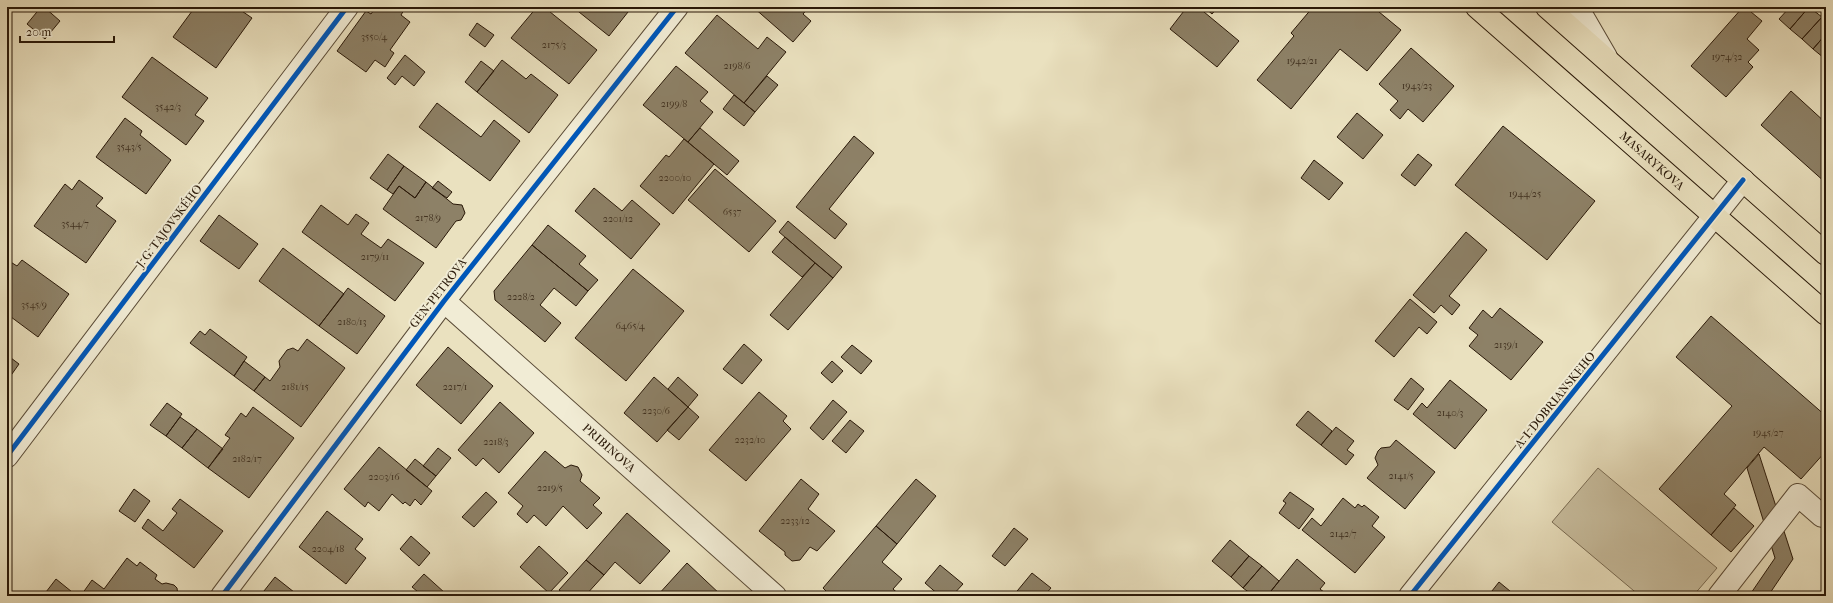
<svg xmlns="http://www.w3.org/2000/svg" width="1833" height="603" viewBox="0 0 1833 603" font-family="'IM FELL French Canon',serif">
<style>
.green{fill:#c9bfa0;stroke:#796c54}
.building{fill:#8d8167;stroke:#291808}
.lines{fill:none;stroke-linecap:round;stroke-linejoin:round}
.minor-casing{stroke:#594a36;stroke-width:24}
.major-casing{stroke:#291808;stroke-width:24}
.minor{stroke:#f1ecd5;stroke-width:22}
.major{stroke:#eae1bf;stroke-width:22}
.cycleway-casing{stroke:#f1ecd5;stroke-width:8}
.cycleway{stroke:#0057b8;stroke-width:5}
.labels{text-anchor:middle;stroke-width:4;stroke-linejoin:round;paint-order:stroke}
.number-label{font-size:10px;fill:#423220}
.street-label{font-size:12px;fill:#291808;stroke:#f1ecd5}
</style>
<rect width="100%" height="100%" fill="#eae1bf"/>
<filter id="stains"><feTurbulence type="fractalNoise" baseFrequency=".005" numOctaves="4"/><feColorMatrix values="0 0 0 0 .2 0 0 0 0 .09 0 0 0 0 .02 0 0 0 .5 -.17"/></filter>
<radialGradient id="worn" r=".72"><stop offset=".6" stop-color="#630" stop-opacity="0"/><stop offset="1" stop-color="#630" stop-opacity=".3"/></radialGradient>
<path class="green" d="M1598 468 1717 568 1693 596H1640L1552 522Z"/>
<path class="building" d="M41 7H44L60 21 45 39 27 24Z
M195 7H236L252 18 216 68 173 37Z
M376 7H400L404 10 401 15 410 22 390 50 394 53 385 67 375 60 366 72 337 51 366 11 371 14Z
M537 7H544L597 50 569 84 511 38Z
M575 7H632L609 36 574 8Z
M753 7H809L803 14 811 21 793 42Z
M1187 7H1198L1239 41 1217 67 1170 29Z
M1204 7H1218L1212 14Z
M1313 7H1373L1401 30 1367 71 1340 49 1291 109 1257 80 1294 36 1291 33Z
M1743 7H1745L1762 21 1747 39 1759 50 1748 62 1753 67 1726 97 1691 66Z
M1790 7H1809L1790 29 1779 19Z
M1809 7 1822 17 1802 39 1790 29Z
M717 15 758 49 767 37 786 52 744 103 685 53Z
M1822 17 1826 21V34L1813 49 1802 39Z
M477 23 494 35 485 47 469 35Z
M1826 34V56L1824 58 1813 49Z
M1411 48 1454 86 1423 122 1408 109 1400 119 1390 110 1398 101 1379 84Z
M405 55 425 72 414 86 402 76 395 85 387 78Z
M152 57 208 98 195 115 204 121 186 145 122 97Z
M502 60 526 79 531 74 558 95 529 133 477 92Z
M481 61 494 71 477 92 465 82Z
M676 66 708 92 700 101 713 112 688 142 643 105Z
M767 76 778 85 755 112 744 103Z
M1791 91 1826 123V183L1761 125Z
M734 95 755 112 744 126 723 109Z
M437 103 481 137 494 120 520 141 490 181 419 127Z
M1357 113 1383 135 1363 159 1337 137Z
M125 118 142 131 140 135 171 160 146 194 96 157Z
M1503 126 1595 201 1547 260 1455 185Z
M700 128 739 161 727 175 688 142Z
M854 136 874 153 829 209 847 224 835 239 796 207Z
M684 139 714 164 673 214 640 186 666 155 669 157Z
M388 154 404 166 387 190 370 178Z
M1418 154 1432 165 1415 186 1401 175Z
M1314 160 1343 183 1329 200 1301 178Z
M404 166 426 182 415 198 399 186 393 194 387 190Z
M715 169 776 221 749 252 688 200Z
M79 180 103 198 96 206 116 221 86 263 34 226 65 184 72 190Z
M438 181 452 192 447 198 432 188Z
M426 182 453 204 462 205 465 213 461 220 456 221 436 248 383 209 399 186 415 198Z
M594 188 622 211 632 200 660 224 631 259 575 211Z
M321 205 348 225 356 214 369 223 361 234 381 248 388 239 424 263 395 301 302 232Z
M219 215 258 244 239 269 200 241Z
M788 221 842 267 833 278 779 232Z
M548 225 586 256 579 264 598 280 588 291 532 245Z
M1466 232 1487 250 1449 296 1460 305 1452 315 1441 305 1434 313 1413 295Z
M785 237 815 263 802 277 772 252Z
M532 245 588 291 576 306 554 288 540 305 561 323 545 342 495 300 494 291Z
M283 248 344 294 319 326 259 281Z
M22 260 69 294 38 337 7 314V264L9 261 17 266Z
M815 263 833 278 788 330 770 315Z
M633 269 684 311 626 381 575 338Z
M348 288 385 316 357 354 319 326Z
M1410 299 1437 322 1427 334 1419 327 1394 357 1375 341Z
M1500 308 1543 342 1511 380 1469 346 1478 335 1469 328 1483 310 1492 318Z
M1711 316 1826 416V451L1801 479 1764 447 1724 494 1736 505 1711 535 1659 489 1732 406 1676 357Z
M210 329 247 357 234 376 190 343 200 331 205 335Z
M307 339 345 368 301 427 254 391 265 377 270 381 280 367 279 361 287 350 293 348 298 351Z
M744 344 762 360 742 384 723 369Z
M852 345 872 361 861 374 841 357Z
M448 347 493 386 461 424 416 385Z
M7 355 19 364 7 381Z
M244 361 265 377 254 391 234 376Z
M832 361 843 371 832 383 821 373Z
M654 377 688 407 657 442 624 413Z
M678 377 698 395 688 407 668 389Z
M1411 378 1424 389 1408 410 1394 400Z
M1450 380 1487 410 1455 449 1413 414 1422 403 1427 408Z
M759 392 787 416 783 421 791 429 746 481 709 450Z
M833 400 847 412 823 440 810 428Z
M500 402 534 433 499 473 483 458 476 466 458 450Z
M167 403 182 414 166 436 150 425Z
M253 407 294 438 249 498 208 468 230 438 225 435 241 413 246 417Z
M688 407 699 417 679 440 667 430Z
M1308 411 1332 431 1321 445 1296 425Z
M180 417 197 429 182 448 166 436Z
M850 420 864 431 846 453 832 441Z
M1336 427 1354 441 1347 450 1354 455 1346 465 1321 445Z
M197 429 223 449 208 468 182 448Z
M1396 440 1435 472 1405 509 1367 478 1378 465 1375 458 1378 451 1381 448 1390 447Z
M379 447 432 491 421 505 415 499 410 506 405 502 403 504 392 494 379 511 368 502 365 507 344 489Z
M438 448 451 458 436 476 423 466Z
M545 451 565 468 571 465 578 467 582 475 580 481 600 498 593 505 602 513 587 529 563 506 546 526 534 515 527 523 517 514 523 506 508 493Z
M1759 454 1793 559 1768 596H1749L1775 558 1747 468Z
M415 459 436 476 427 487 406 470Z
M801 479 819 494 808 509 835 531 817 551 810 547 800 560 792 561 785 555V552L759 531Z
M916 479 936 496 897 544 876 526Z
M134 489 150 501 135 522 119 511Z
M486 492 497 502 474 527 462 517Z
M1290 492 1314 509 1299 529 1279 513 1286 503 1283 501Z
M1343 498 1355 508 1358 504 1362 507 1364 505 1379 517 1372 526 1385 537 1355 573 1302 530 1312 518 1321 526Z
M180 499 223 531 194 568 142 528 148 519 163 531 177 513 172 509Z
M1734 508 1754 526 1731 552 1711 535Z
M327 511 363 539 355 549 366 558 346 584 299 547Z
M627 513 670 551 640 584 615 562 604 575 586 560Z
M876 526 897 544 882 562 902 579 893 589 901 596H831L823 588Z
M1014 528 1028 539 1005 566 992 556Z
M411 536 430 553 419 566 400 549Z
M1230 540 1249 556 1231 577 1212 561Z
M539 546 568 573 549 593 520 567Z
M1249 556 1262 566 1243 588 1231 577Z
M127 558 137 566 140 562 157 575 155 579 162 584 166 583 174 585 177 588 178 596H84L82 594 92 580 104 589Z
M1297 559 1325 583 1320 589 1329 596H1267Z
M586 560 604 575 585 596H566L559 590Z
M687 563 722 596H657Z
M940 565 963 584 952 596H940L925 583Z
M1262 566 1279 581 1267 596H1254L1243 588Z
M1032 573 1051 588 1044 596H1013Z
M424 574 445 593 442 596H423L412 587Z
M275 577 299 596H260Z
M56 579 77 596H52L46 592Z
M1499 582 1516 596H1488Z"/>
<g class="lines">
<defs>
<g id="minor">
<path d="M1577 7 1606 57"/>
<path id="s1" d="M444 301 775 596"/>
<path d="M7 456 347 7"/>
<path d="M222 596 444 301 677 7"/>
<path d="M1410 596 1743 180"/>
<path d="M1719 596 1798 495 1822 516 1826 511"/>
</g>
<g id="major">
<path id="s2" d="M1477 7 1826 314"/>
<path d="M1547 7 1826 254"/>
</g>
</defs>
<use href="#minor" class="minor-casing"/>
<use href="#major" class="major-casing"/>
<use href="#minor" class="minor"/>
<use href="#major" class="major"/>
<defs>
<path id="cycleway" d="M7 456 347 7
M222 596 444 301 677 7
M1410 596 1743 180"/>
</defs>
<use href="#cycleway" class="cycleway-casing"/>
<use href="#cycleway" class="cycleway"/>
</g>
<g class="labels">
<g class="number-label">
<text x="374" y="40">3550/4</text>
<text x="554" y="48">2175/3</text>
<text x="1727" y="60">1974/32</text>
<text x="1302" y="64">1942/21</text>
<text x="737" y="69">2198/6</text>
<text x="1417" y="89">1943/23</text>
<text x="674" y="107">2199/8</text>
<text x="168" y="110">3542/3</text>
<text x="129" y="150">3543/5</text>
<text x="675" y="181">2200/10</text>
<text x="1525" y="197">1944/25</text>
<text x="732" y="215">6537</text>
<text x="428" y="221">2178/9</text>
<text x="618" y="222">2201/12</text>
<text x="75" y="227">3544/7</text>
<text x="375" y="260">2179/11</text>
<text x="521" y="300">2228/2</text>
<text x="34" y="308">3545/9</text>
<text x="352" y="325">2180/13</text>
<text x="630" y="329">6465/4</text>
<text x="1506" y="348">2139/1</text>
<text x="295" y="390">2181/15</text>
<text x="455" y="390">2217/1</text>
<text x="656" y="414">2230/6</text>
<text x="1450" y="416">2140/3</text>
<text x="1768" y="436">1945/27</text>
<text x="750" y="443">2232/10</text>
<text x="496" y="445">2218/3</text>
<text x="247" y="462">2182/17</text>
<text x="1401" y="479">2141/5</text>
<text x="384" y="480">2203/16</text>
<text x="550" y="491">2219/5</text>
<text x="795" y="524">2233/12</text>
<text x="1343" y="537">2142/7</text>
<text x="328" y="552">2204/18</text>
</g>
<g class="street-label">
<text dy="4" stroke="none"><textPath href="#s2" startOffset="233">MASARYKOVA</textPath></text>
<text transform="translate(169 226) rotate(-53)" y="4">J. G. TAJOVSKÉHO</text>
<text transform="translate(438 293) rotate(-52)" y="4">GEN. PETROVA</text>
<text transform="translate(1555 400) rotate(-51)" y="4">A. I. DOBRIANSKEHO</text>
<text dy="4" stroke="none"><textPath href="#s1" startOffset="221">PRIBINOVA</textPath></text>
</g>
</g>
<rect width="1833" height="603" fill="none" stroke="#eae1bf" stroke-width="24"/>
<rect x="8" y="8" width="1817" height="587" fill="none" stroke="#291808" stroke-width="2"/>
<rect x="12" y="12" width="1809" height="579" fill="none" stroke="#291808"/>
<path d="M20 36v6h94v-6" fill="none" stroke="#291808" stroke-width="2"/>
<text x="26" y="36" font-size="12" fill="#291808" stroke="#f1ecd5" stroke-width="3" paint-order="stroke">20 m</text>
<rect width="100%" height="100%" filter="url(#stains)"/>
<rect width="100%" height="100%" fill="url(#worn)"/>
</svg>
